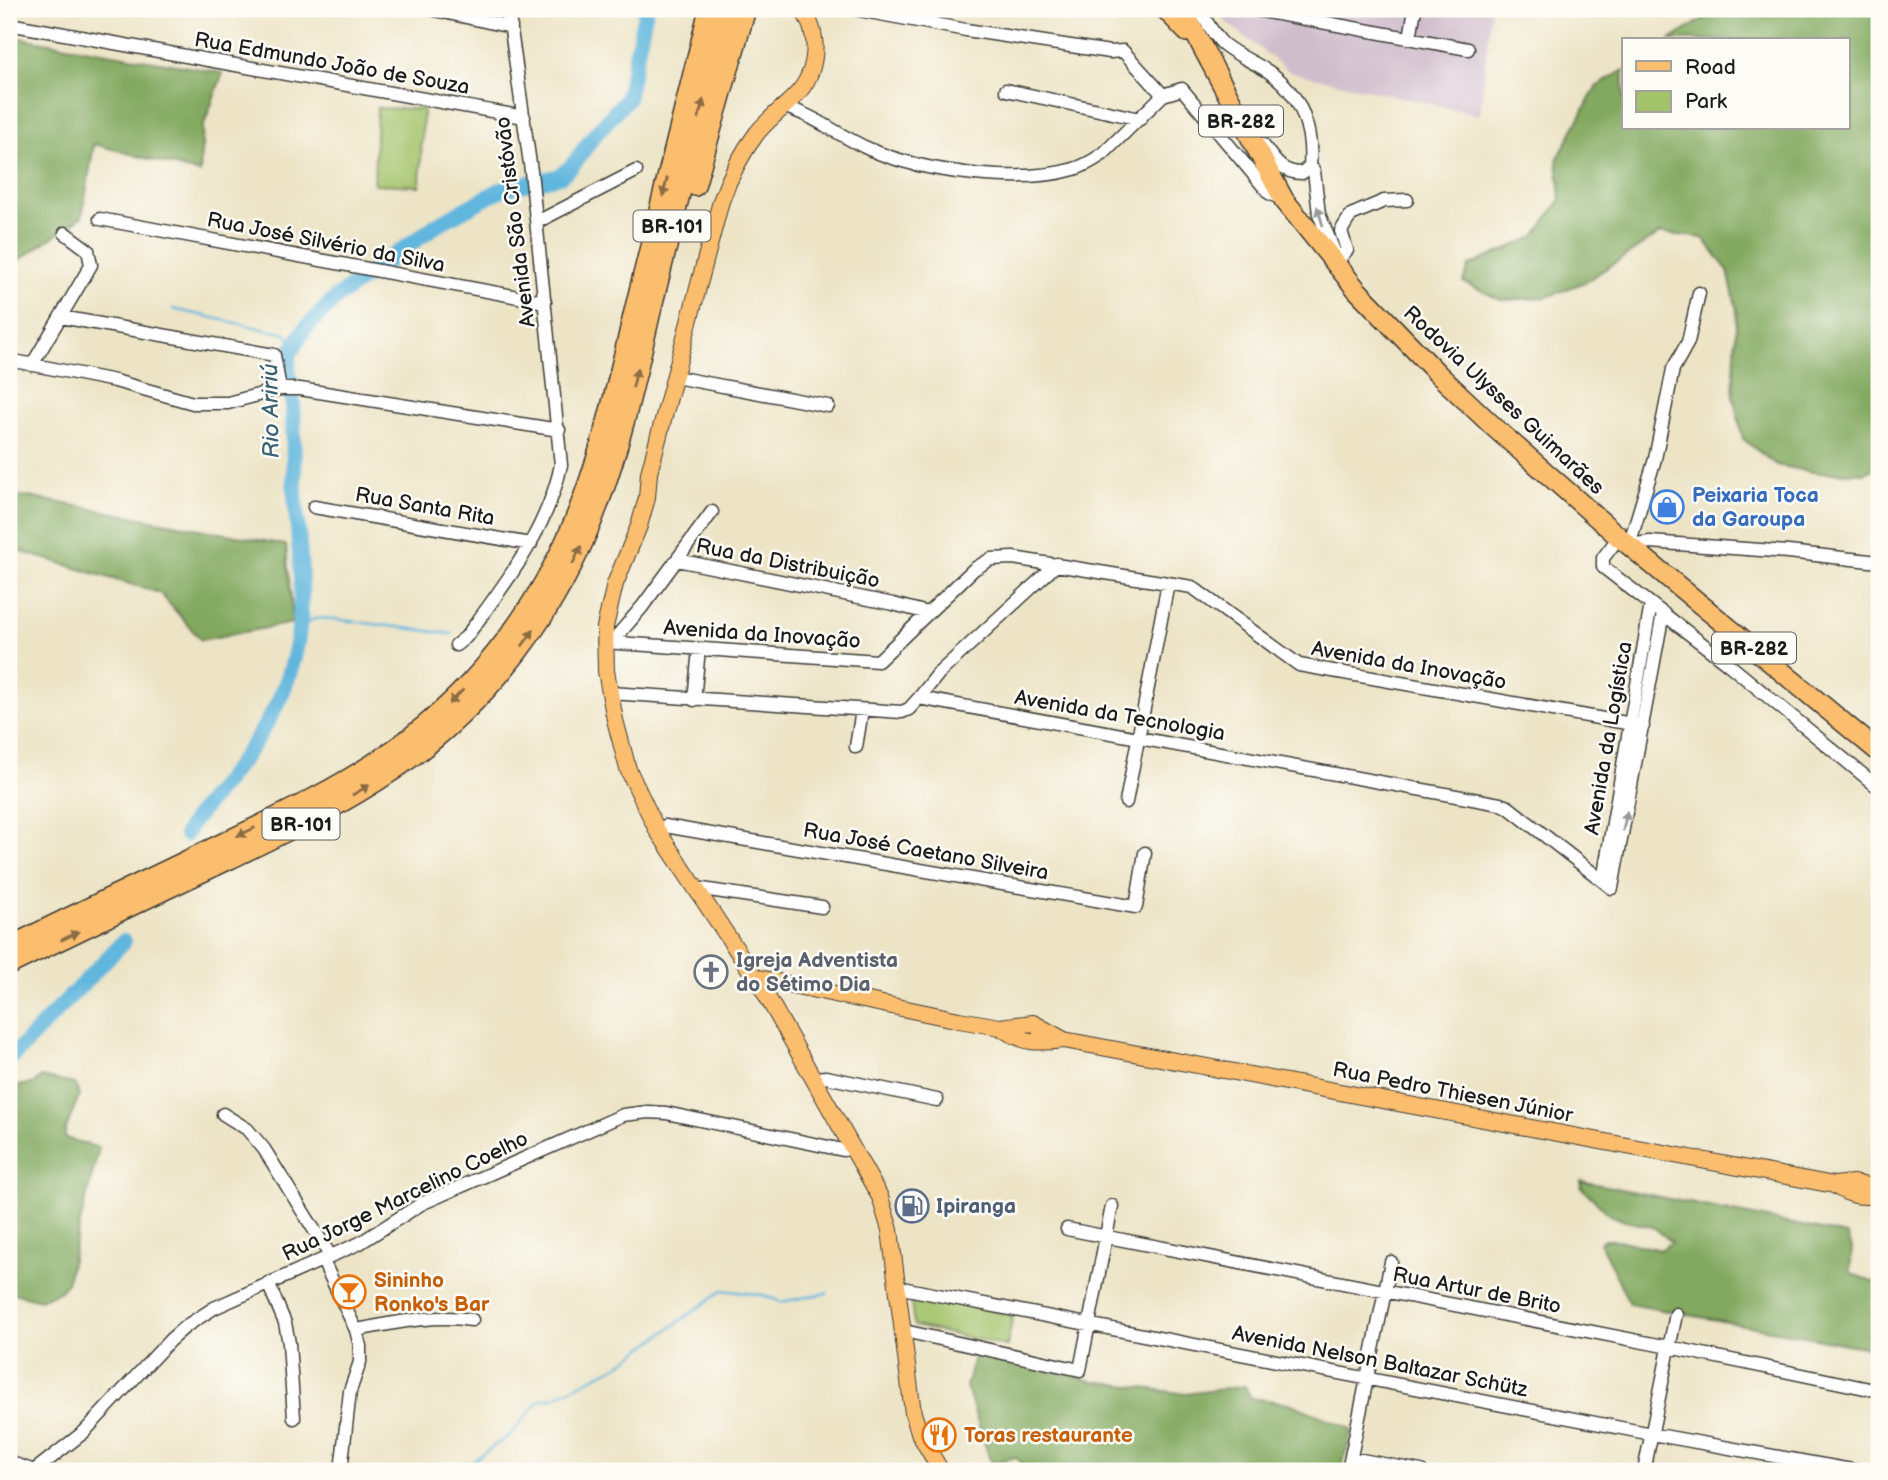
<svg xmlns="http://www.w3.org/2000/svg" width="1888" height="1480" viewBox="0 0 1888 1480" font-family="'Balsamiq Sans',sans-serif">
<style>
.industrial{fill:#d0bdcc}
.green{fill:#a3c36b;stroke:#607044;stroke-width:2}
.forest{fill:#82a95f;stroke:#4f623e;stroke-width:2}
.lines{fill:none;stroke-linecap:round;stroke-linejoin:round}
.stream{stroke:#61b6dd;stroke-width:2.5}
.river{stroke:#61b6dd;stroke-width:16}
.minor-casing{stroke:#3b3a36;stroke-width:15}
.major-casing{stroke:#3b3a36;stroke-width:18}
.highway-casing{stroke:#3b3a36;stroke-width:22}
.minor{stroke:#fff;stroke-width:12}
.major{stroke:#fbbd6e;stroke-width:16}
.highway{stroke:#fbbd6e;stroke-width:19}
.oneway{fill:#8c6c45}
.oneway2{fill:#999}
.labels{text-anchor:middle;stroke-width:5;stroke-linejoin:round;paint-order:stroke}
.shield{fill:#fdfcf7;stroke:#605f5e;stroke-width:2}
.shield-label{font-size:19px;font-weight:bold;fill:#1c1c1c}
.street-label{font-size:21px;fill:#1c1c1c;stroke:#fdfcf7}
.shop-label{font-size:21px;font-weight:bold;fill:#366cbe;stroke:#fdfcf7;text-anchor:start}
.worship-label{font-size:21px;font-weight:bold;fill:#5b616d;stroke:#fdfcf7;text-anchor:start}
.service-label{font-size:21px;font-weight:bold;fill:#4e5e75;stroke:#fdfcf7;text-anchor:start}
.food-label{font-size:21px;font-weight:bold;fill:#c56008;stroke:#fdfcf7;text-anchor:start}
.water-label{font-size:23px;font-style:italic;fill:#3b6173;stroke:#fdfcf7}
</style>
<rect width="100%" height="100%" fill="#fdfcf7"/>
<filter id="ink" filterUnits="userSpaceOnUse"><feTurbulence type="fractalNoise" baseFrequency=".0143" numOctaves="2"/><feDisplacementMap in="SourceGraphic" scale="14" xChannelSelector="R" yChannelSelector="G"/><feConvolveMatrix kernelMatrix="1 2 1 2 8 2 1 2 1" color-interpolation-filters="sRGB"/></filter>
<filter id="wash" filterUnits="userSpaceOnUse"><feTurbulence type="fractalNoise" baseFrequency=".00686" numOctaves="4" result="noise"/><feDisplacementMap in="SourceGraphic" scale="28" xChannelSelector="R" yChannelSelector="G"/><feGaussianBlur stdDeviation="1.57" result="paint"/><feColorMatrix in="noise" values="0 0 0 0 0 0 0 0 0 0 0 0 0 0 0 0 0 1.4 0 .05"/><feComposite in="paint" operator="in"/></filter>
<g filter="url(#wash)">
<rect width="100%" height="100%" fill="#ede4c6"/>
<path class="industrial" d="M1218 9H1491L1480 115 1290 72 1226 22Z"/>
<path class="green" d="M377 108 423 109 420 186 374 184Z
M910 1294 1013 1315 1007 1346 914 1326Z"/>
<path class="forest" d="M1719 9H1879V467L1864 473H1818L1776 465 1743 439 1733 396 1737 311 1728 271 1703 238 1661 233 1585 282 1544 298 1501 300 1463 282 1469 266 1534 237 1561 199 1557 160 1596 87 1624 70V128H1848V40H1670Z
M9 36 223 73 203 127 200 173 94 144 82 217 9 267Z
M9 496H23L286 545 293 623 201 640 160 593 9 548Z
M41 1077 75 1084 79 1096 65 1131V1138L99 1148 76 1239 67 1283 59 1292 40 1300 9 1292V1097L17 1086 35 1083Z
M1581 1181 1847 1235 1852 1248 1850 1272 1871 1282 1879 1281V1350L1630 1304 1600 1243 1603 1240H1618L1660 1250 1672 1242 1653 1227 1625 1221 1610 1215 1581 1187Z
M975 1353 1057 1370 1088 1380 1186 1394 1245 1386 1251 1398 1289 1403 1352 1429 1341 1471H1029L1016 1457 991 1463 966 1386Z"/>
<g class="lines">
<path class="stream" d="M173 309 286 334 295 342
M300 625 317 618 334 619 452 634
M465 1471 468 1464 510 1435 541 1399 552 1398 619 1365 723 1290 763 1295 781 1302 827 1293"/>
<path class="river" d="M186 834 191 824C218 789 249 755 270 717 313 643 301 573 295 493 293 463 294 432 293 402L288 368 289 355 304 330 336 298 438 224 502 189 560 176 572 166 596 133 627 99 646 9
M9 1060 124 941"/>
</g>
</g>
<g filter="url(#ink)">
<g class="lines">
<defs>
<path id="minor" d="M430 9 511 27
M853 9 966 30 1110 52 1123 51 1163 95
M1199 9C1206 20 1213 35 1223 44 1238 56 1254 62 1269 72 1301 93 1313 130 1310 166L1314 171 1319 214 1336 256
M1251 9 1468 49
M9 24 524 117
M1410 38 1415 9
M1006 90 1140 119
M782 106C814 115 839 136 869 149 921 172 1020 185 1074 169 1085 166 1094 160 1103 154L1163 95 1182 89 1269 193 1284 200
M1263 145C1274 160 1281 173 1302 173L1310 166
M100 219 545 302
M537 222 636 171
M1336 263 1347 250 1341 231 1351 215 1384 201 1407 200
M61 317 274 355 280 389
M9 360 115 381 193 403H228L280 389H300L559 430
M32 365 91 265 88 250 65 233
M675 377 828 406
M314 507 531 544
M1619 537 1603 558V567L1727 663 1879 788
M1629 545 1655 459 1673 369 1688 342 1699 293
M1629 545 1650 542 1788 552 1879 562
M677 560 893 604 928 613
M604 642 878 661 974 569 991 559 1013 558 1192 587 1299 665 1643 726
M612 642 642 607 712 512
M456 645 466 637C505 584 547 531 561 465L531 171 508 9
M610 693 902 712 909 709 919 698 1500 804 1508 807 1612 888 1663 613
M919 698 939 673 1057 564
M694 700 699 649
M856 747 862 710
M1126 802 1168 583
M657 830 665 826 1136 907 1145 853
M1603 880 1651 604
M696 888 822 907
M814 1078 826 1077 937 1100
M223 1114 247 1129 264 1149 331 1257
M1067 1229 1669 1347 1879 1391
M323 1261 356 1330 360 1346V1362L350 1391 341 1471
M268 1283 285 1323 289 1343 294 1418
M897 1287 1652 1434 1857 1471
M356 1330C395 1323 432 1314 472 1320
M904 1331 1080 1370 1112 1206
M1351 1458 1421 1471
M9 1462 34 1471
M34 1471 84 1432 170 1340 186 1326 214 1308 360 1243 421 1204 623 1115 648 1112 666 1113 843 1150 853 1148
M1348 1471 1391 1262
M1644 1471 1676 1314"/>
<path id="major" d="M802 9C821 35 818 72 796 95 784 108 769 118 757 133 741 154 730 176 721 201L649 473 647 498 639 526 615 584 605 627 606 671 615 720 628 769 657 830 764 991 880 1197 890 1230 913 1413 920 1435 941 1471
M754 977 959 1020 1000 1027 1033 1023 1064 1040
M1000 1027C1025 1044 1036 1043 1064 1040L1834 1185 1853 1183 1869 1186 1879 1192
M1834 1185C1849 1195 1861 1198 1879 1195"/>
<path id="highway" d="M1165 9 1187 32
M1182 9 1284 200 1357 290 1439 375 1495 428 1619 537 1879 752
M695 186 746 9
M9 947C81 911 153 877 225 842 284 814 343 786 396 748 482 685 547 598 583 498 608 431 622 360 639 291 662 197 686 103 709 9
M9 965C82 929 156 894 230 859 286 832 343 805 394 770 489 704 560 611 599 503 623 438 637 370 653 303 678 205 701 107 726 9"/>
</defs>
<use href="#minor" class="minor-casing"/>
<use href="#major" class="major-casing"/>
<use href="#highway" class="highway-casing"/>
<use href="#minor" class="minor"/>
<use href="#major" class="major"/>
<use href="#highway" class="highway"/>
</g>
<defs><path id="oneway-solid" d="M-6-.8H1V-3.2L6.5 0L1 3.2V.8H-6Z" transform="scale(1.75)"/></defs>
<g class="oneway">
<use href="#oneway-solid" transform="translate(701 109) rotate(-76)"/>
<use href="#oneway-solid" transform="translate(665 187) rotate(104)"/>
<use href="#oneway-solid" transform="translate(635 378) rotate(-76)"/>
<use href="#oneway-solid" transform="translate(577 555) rotate(-65)"/>
<use href="#oneway-solid" transform="translate(528 638) rotate(-54)"/>
<use href="#oneway-solid" transform="translate(456 697) rotate(135)"/>
<use href="#oneway-solid" transform="translate(361 790) rotate(-30)"/>
<use href="#oneway-solid" transform="translate(246 832) rotate(154)"/>
<use href="#oneway-solid" transform="translate(70 936) rotate(-26)"/>
</g>
<g class="oneway2">
<use href="#oneway-solid" transform="translate(1320 216) rotate(-107)"/>
<use href="#oneway-solid" transform="translate(1625 821) rotate(-79)"/>
</g>
</g>
<defs>
<symbol id="shop-ring" viewBox="-11 -11 22 22"><circle r="9.5" fill="#fdfcf7" stroke="#3f7fe0" stroke-width="1.5"/><path d="M-5-2.5h2.3a2.7 3.5 0 0 1 5.4 0H5L5.5 6h-11ZM-1.5-2.5h3a1.5 2.3 0 0 0-3 0Z" fill="#3f7fe0"/></symbol>
<symbol id="church-ring" viewBox="-11 -11 22 22"><circle r="9.5" fill="#fdfcf7" stroke="#6b7280" stroke-width="1.5"/><path d="M-1.2-6h2.4v3.5h3.3v2.4h-3.3V6h-2.4V-.1h-3.3v-2.4h3.3Z" fill="#6b7280"/></symbol>
<symbol id="fuel-ring" viewBox="-11 -11 22 22"><circle r="9.5" fill="#fdfcf7" stroke="#5c6f8a" stroke-width="1.5"/><path d="M-5.5-6h7V0h2V4h1.3V-2.5L3-4.5l.8-.8L6-3V5H2.5V1h-1V6h-7ZM-4.2-4.7v3.2H.2V-4.7Z" fill="#5c6f8a"/></symbol>
<symbol id="bar-ring" viewBox="-11 -11 22 22"><circle r="9.5" fill="#fdfcf7" stroke="#e8710a" stroke-width="1.5"/><path d="M-6-5H6L.8 .8V4.5H3.5V6h-7V4.5H-.8V.8Z" fill="#e8710a"/></symbol>
<symbol id="restaurant-ring" viewBox="-11 -11 22 22"><circle r="9.5" fill="#fdfcf7" stroke="#e8710a" stroke-width="1.5"/><path d="M-5-6h1v4h1v-4h1v4h1v-4h1v5L-1.5 .5V6h-2V.5L-5-1ZM5-6V6H3V1.5H1.5Q1.5-4 5-6Z" fill="#e8710a"/></symbol>
</defs>
<g fill-rule="evenodd">
<use href="#shop-ring" x="1648" y="488" width="38" height="38"/>
<use href="#church-ring" x="692" y="953" width="38" height="38"/>
<use href="#fuel-ring" x="893" y="1187" width="38" height="38"/>
<use href="#bar-ring" x="330" y="1273" width="38" height="38"/>
<use href="#restaurant-ring" x="920" y="1416" width="38" height="38"/>
</g>
<g class="labels">
<g class="shield">
<rect x="1199" y="105.5" width="84" height="31" rx="5"/>
<rect x="633.5" y="210.5" width="77" height="31" rx="5"/>
<rect x="1712" y="632.5" width="84" height="31" rx="5"/>
<rect x="262.5" y="808.5" width="77" height="31" rx="5"/>
</g>
<g class="shield-label">
<text x="1241" y="128">BR-282</text>
<text x="672" y="233">BR-101</text>
<text x="1754" y="655">BR-282</text>
<text x="301" y="831">BR-101</text>
</g>
<g class="street-label">
<text transform="translate(332 63) rotate(10)" y="7">Rua Edmundo João de Souza</text>
<text transform="translate(515 222) rotate(-97)" y="7">Avenida São Cristóvão</text>
<text transform="translate(326 242) rotate(11)" y="7">Rua José Silvério da Silva</text>
<text transform="translate(1504 400) rotate(43)" y="7">Rodovia Ulysses Guimarães</text>
<text transform="translate(425 506) rotate(10)" y="7">Rua Santa Rita</text>
<text transform="translate(788 563) rotate(11)" y="7">Rua da Distribuição</text>
<text transform="translate(762 634) rotate(4)" y="7">Avenida da Inovação</text>
<text transform="translate(1409 665) rotate(10)" y="7">Avenida da Inovação</text>
<text transform="translate(1120 715) rotate(10)" y="7">Avenida da Tecnologia</text>
<text transform="translate(1608 738) rotate(-80)" y="7">Avenida da Logística</text>
<text transform="translate(926 851) rotate(10)" y="7">Rua José Caetano Silveira</text>
<text transform="translate(1453 1092) rotate(11)" y="7">Rua Pedro Thiesen Júnior</text>
<text transform="translate(405 1196) rotate(-26)" y="7">Rua Jorge Marcelino Coelho</text>
<text transform="translate(1477 1290) rotate(11)" y="7">Rua Artur de Brito</text>
<text transform="translate(1380 1361) rotate(11)" y="7">Avenida Nelson Baltazar Schütz</text>
</g>
<g class="shop-label">
<text x="1692" y="502">Peixaria Toca<tspan x="1692" dy="24">da Garoupa</tspan></text>
</g>
<g class="worship-label">
<text x="736" y="967">Igreja Adventista<tspan x="736" dy="24">do Sétimo Dia</tspan></text>
</g>
<g class="service-label">
<text x="936" y="1213">Ipiranga</text>
</g>
<g class="food-label">
<text x="374" y="1287">Sininho<tspan x="374" dy="24">Ronko's Bar</tspan></text>
<text x="964" y="1442">Toras restaurante</text>
</g>
<g class="water-label">
<text transform="translate(270 411) rotate(-91)" y="8">Rio Aririú</text>
</g>
</g>
<rect width="1888" height="1480" fill="none" stroke="#fdfcf7" stroke-width="35"/>
<rect x="1622" y="38" width="228" height="91" fill="#fdfcf7" stroke="#a3a29f" stroke-width="2"/>
<rect x="1636" y="61" width="35" height="10" fill="#fbbd6e" stroke="#a3a29f" stroke-width="2"/>
<text x="1685" y="74" font-size="21" fill="#1c1c1c">Road</text>
<rect x="1636" y="91" width="35" height="21" fill="#a3c36b" stroke="#a3a29f" stroke-width="2"/>
<text x="1685" y="108" font-size="21" fill="#1c1c1c">Park</text>
</svg>
